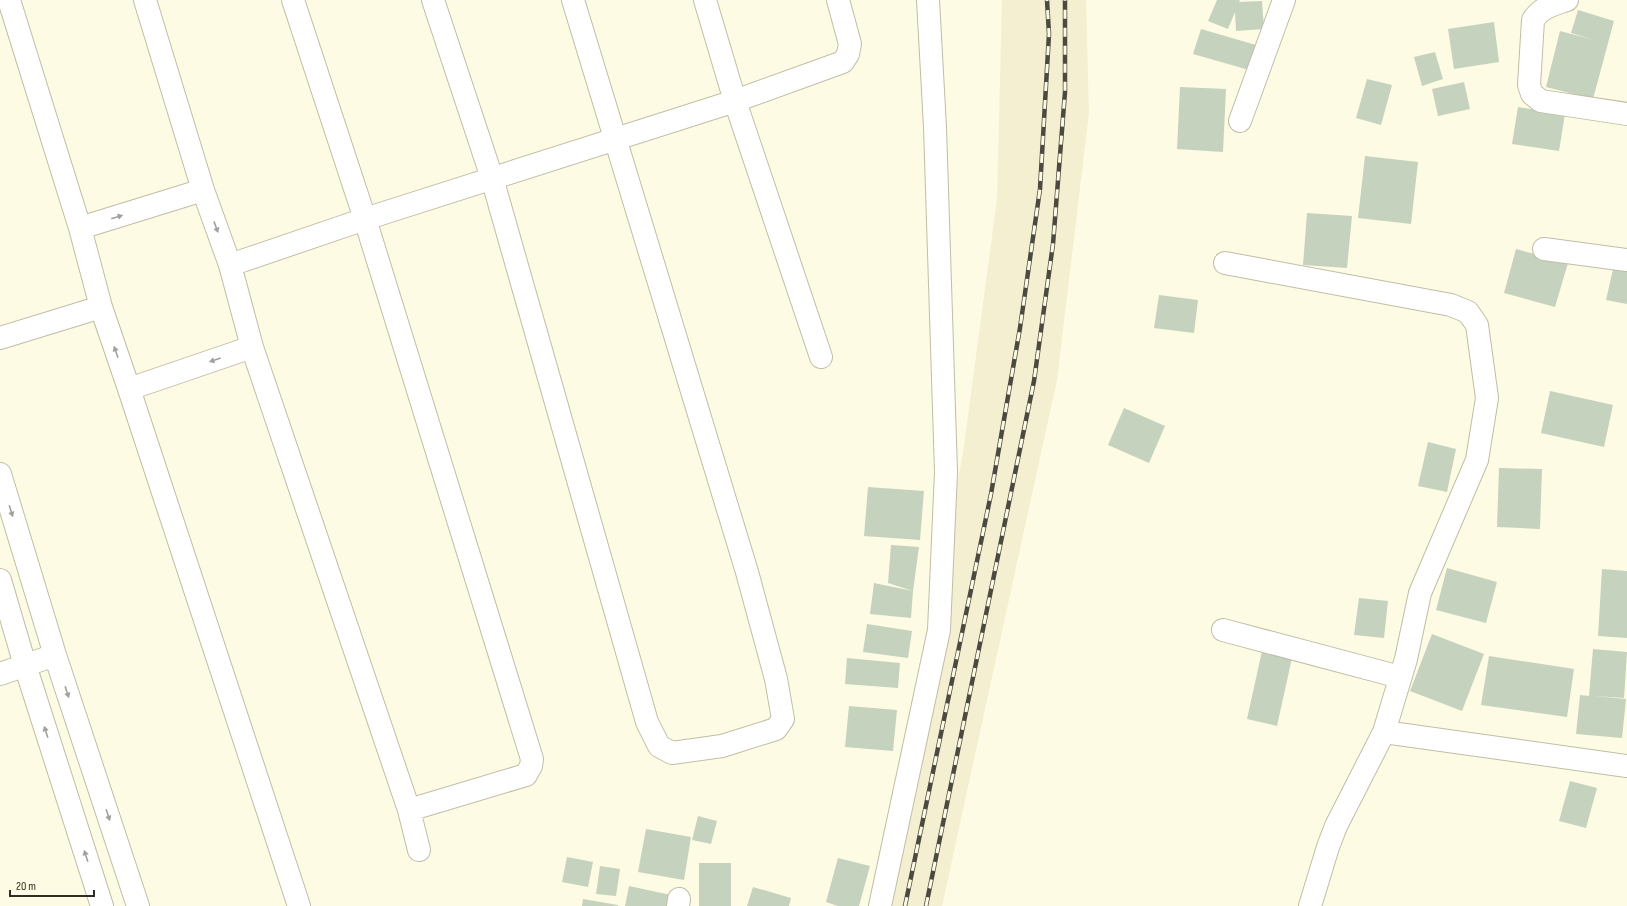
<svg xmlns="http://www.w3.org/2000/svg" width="1627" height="906" viewBox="0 0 1627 906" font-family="'Sofia Sans Condensed',sans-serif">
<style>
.built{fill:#f4efd1}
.building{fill:#c5d2be}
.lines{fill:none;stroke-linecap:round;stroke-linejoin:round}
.minor-casing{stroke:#c0bda7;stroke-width:24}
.minor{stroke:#fff;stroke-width:22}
.rail-casing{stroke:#4c4a40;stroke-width:4.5}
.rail{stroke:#fefbe4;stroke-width:3;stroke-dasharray:9;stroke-linecap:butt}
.oneway{fill:#a1a09d}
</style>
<rect width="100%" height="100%" fill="#fefbe4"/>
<path class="built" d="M1002 0H1086L1089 113 1057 380 942 906H875L963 453 997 199Z"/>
<path class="building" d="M1217 0H1240L1239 2 1262 1 1264 29 1236 31 1235 12 1228 29 1208 21Z
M1578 10 1614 21 1593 99 1546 87 1560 31 1594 40 1571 33Z
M1494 22 1499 62 1454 69 1448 29Z
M1201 29 1256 45 1249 70 1193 54Z
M1435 52 1443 79 1422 86 1414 57Z
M1367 79 1392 85 1381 125 1356 118Z
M1464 82 1470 109 1438 116 1432 89Z
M1180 87 1226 89 1223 152 1177 149Z
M1518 107 1565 114 1559 151 1512 144Z
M1365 156 1418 162 1411 224 1358 218Z
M1307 213 1352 216 1347 268 1303 265Z
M1516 249 1568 263 1555 307 1504 293Z
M1614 265 1627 269V304L1606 300Z
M1159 295 1198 300 1194 333 1154 328Z
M1550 391 1613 405 1604 447 1541 433Z
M1124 408 1165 426 1149 463 1108 445Z
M1428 442 1456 449 1447 492 1418 486Z
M1499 468 1542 469 1540 529 1497 527Z
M868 487 924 491 920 540 864 536Z
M891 545 919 547 913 591 888 583Z
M1447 568 1497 582 1486 623 1436 610Z
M1602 569 1627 571V638L1598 636Z
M874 583 913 591 911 618 870 614Z
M1359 598 1388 601 1384 638 1354 635Z
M867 624 912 631 908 658 863 652Z
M1432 634 1484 654 1462 711 1410 691Z
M1593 649 1627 652 1624 698 1594 696 1626 699 1622 738 1576 734 1580 695 1589 696Z
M1262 651 1292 658 1277 726 1247 719Z
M1489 656 1574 669 1567 717 1481 705Z
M847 658 900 663 898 688 845 684Z
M849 706 897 710 893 751 845 747Z
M1570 781 1597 788 1586 828 1559 821Z
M698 816 717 821 711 844 692 840Z
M646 829 691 837 684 880 638 872Z
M567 857 593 862 588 887 562 882Z
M838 858 870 866 859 906H838L826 902Z
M699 863H731V906H699Z
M600 866 620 869 616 896 596 894Z
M629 886 671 895 669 906H625Z
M753 887 791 898 789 906H747Z
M583 899 618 905V906H582Z"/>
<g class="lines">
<defs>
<path id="minor" d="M9 0 80 228 101 307 129 389 299 906
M145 0 203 190 230 265 252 347 409 810 419 850
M293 0 365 219 532 759 531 766 526 775 409 810
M433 0 492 178 647 722 659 746 672 753 722 746 776 729 783 719 776 679 747 572 573 0
M705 0 735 101 821 357
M1567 0C1553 5 1541 7 1533 20L1529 85 1532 94 1541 101 1627 114
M1240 121 1284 0
M80 228 203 190
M1544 249 1627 260
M1225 263 1451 305 1468 312 1477 325 1487 398 1477 460 1420 593 1406 659 1384 732 1336 826 1328 847 1310 906
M230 265 365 219 735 101 843 62 848 54 850 44 838 0
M0 338 101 307
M129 389 252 347
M0 474 55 655 138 906
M0 580 25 665 102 906
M1223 630 1400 677
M0 674 55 655
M1384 732 1627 766
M678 906 679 899
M880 906 939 630 946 472 935 127 928 0"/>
</defs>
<use href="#minor" class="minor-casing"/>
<use href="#minor" class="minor"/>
<defs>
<path id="rail" d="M905 906 991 494 1020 328 1040 189 1049 34 1047 0
M926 906 1034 381 1053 244 1065 92V0"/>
</defs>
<use href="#rail" class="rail-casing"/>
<use href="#rail" class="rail"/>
</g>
<defs><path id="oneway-solid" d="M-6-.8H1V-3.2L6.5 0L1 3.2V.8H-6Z"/></defs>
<g class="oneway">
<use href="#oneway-solid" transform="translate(117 217) rotate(-17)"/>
<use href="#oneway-solid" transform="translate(216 227) rotate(70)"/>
<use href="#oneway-solid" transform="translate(116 352) rotate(-109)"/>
<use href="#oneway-solid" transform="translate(215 360) rotate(161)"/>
<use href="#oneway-solid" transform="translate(11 511) rotate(73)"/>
<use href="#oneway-solid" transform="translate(67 692) rotate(72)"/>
<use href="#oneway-solid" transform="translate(46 732) rotate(-108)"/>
<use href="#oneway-solid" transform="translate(108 815) rotate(72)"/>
<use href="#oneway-solid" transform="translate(86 856) rotate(-108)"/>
</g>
<path d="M10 890v6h84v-6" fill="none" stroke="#2f2d25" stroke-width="2"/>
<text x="16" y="890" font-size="12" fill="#2f2d25" stroke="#fefbe4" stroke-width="3" paint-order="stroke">20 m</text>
</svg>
